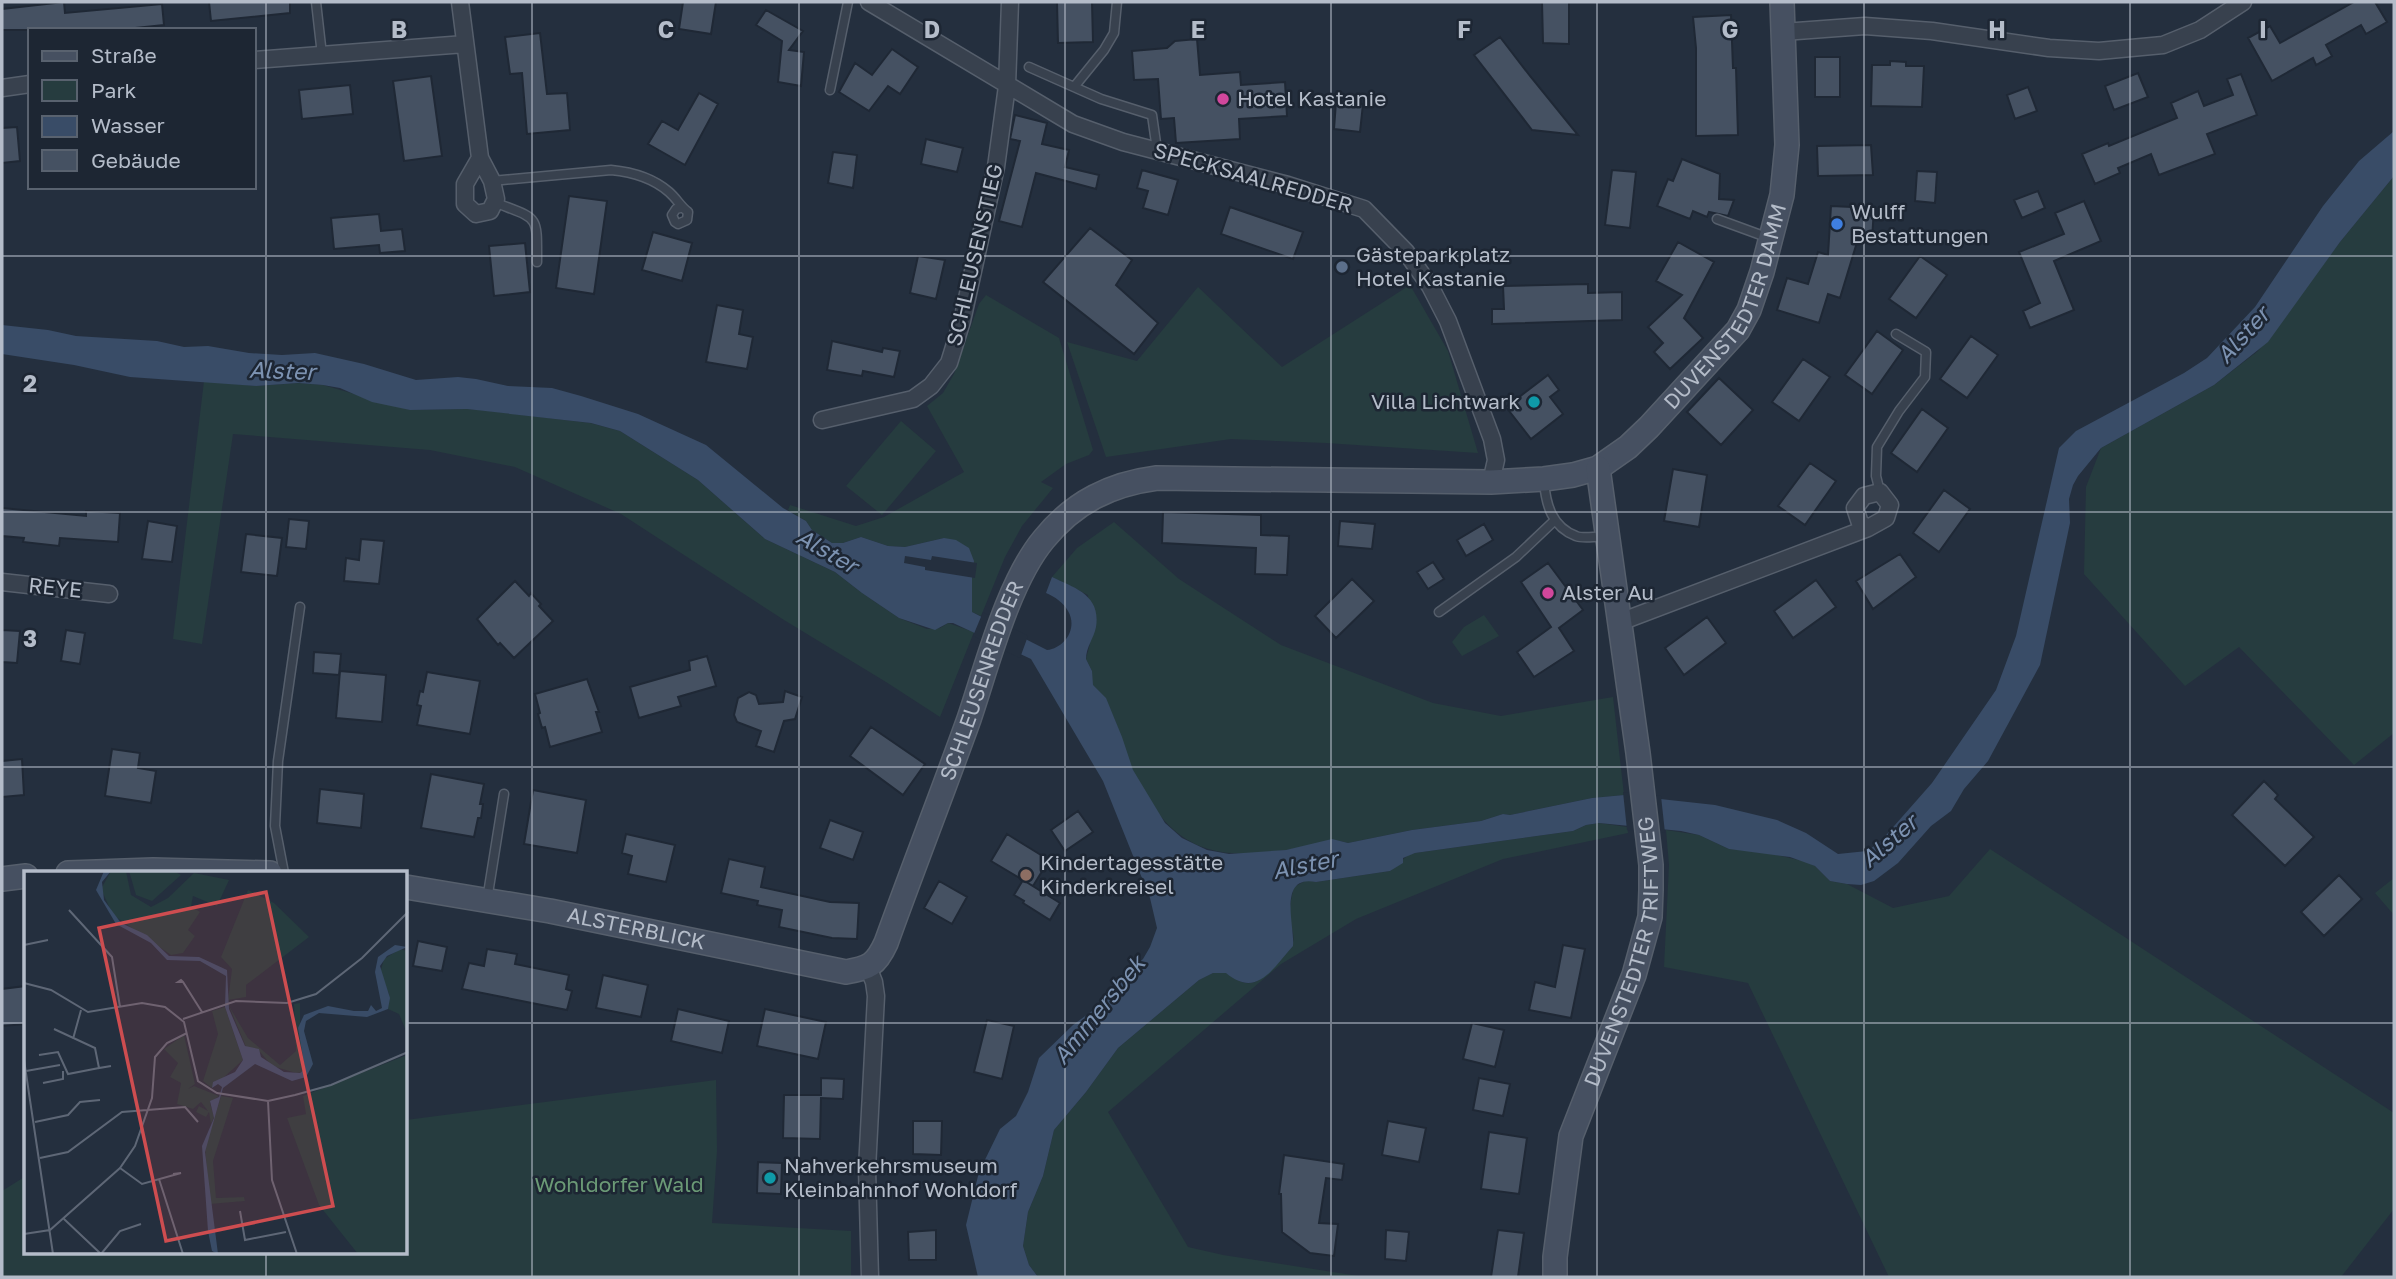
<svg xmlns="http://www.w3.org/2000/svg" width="2396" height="1279" viewBox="0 0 2396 1279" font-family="'Golos Text',sans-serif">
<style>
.green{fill:#263c3f}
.water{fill:#394c67}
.pier{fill:#242f3e}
.building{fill:#455162;stroke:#1f2835;stroke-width:2}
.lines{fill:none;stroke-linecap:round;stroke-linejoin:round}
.lane-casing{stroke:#565f6c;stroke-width:11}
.street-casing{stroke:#565f6c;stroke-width:19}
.secondary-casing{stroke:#565f6c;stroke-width:26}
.lane{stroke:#38414e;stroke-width:8}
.street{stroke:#38414e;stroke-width:16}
.secondary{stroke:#465061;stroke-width:23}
.grid{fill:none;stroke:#b4bcc9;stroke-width:2;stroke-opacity:0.55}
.hotel-dot{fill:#d1479c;stroke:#1d2633;stroke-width:2.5}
.shop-dot{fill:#3f7fe0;stroke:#1d2633;stroke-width:2.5}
.service-dot{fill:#5c6f8a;stroke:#1d2633;stroke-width:2.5}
.culture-dot{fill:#0f9aa8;stroke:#1d2633;stroke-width:2.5}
.education-dot{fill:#8d6e63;stroke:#1d2633;stroke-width:2.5}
.labels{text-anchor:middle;stroke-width:5;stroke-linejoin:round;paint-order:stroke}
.poi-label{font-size:21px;fill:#b4bcc9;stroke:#1d2633;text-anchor:start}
.street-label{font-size:21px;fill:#b4bcc9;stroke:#1d2633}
.park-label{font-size:21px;fill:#6b9a76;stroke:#1d2633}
.water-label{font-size:23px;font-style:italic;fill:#7c92b1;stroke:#1d2633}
.inset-road{fill:none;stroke:#5e6776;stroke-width:2}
.view{fill:#ce4d50;fill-opacity:0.15;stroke:#ce4d50;stroke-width:3.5}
.inset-edge{fill:none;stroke:#b4bcc9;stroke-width:3.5}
.grid-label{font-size:23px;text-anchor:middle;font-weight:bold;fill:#b4bcc9;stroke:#1d2633;stroke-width:5;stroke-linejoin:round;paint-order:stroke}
</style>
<rect width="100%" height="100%" fill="#242f3e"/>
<path class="green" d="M2394 176V733L2354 765 2239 647 2185 686 2084 574 2086 487 2101 448 2214 385 2258 351 2340 242Z
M1410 285 1448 351 1478 453 1326 443 1231 439 1106 457 1067 342 1137 361 1198 287 1282 367Z
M986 295 1059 338 1093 450 1089 455 1066 464 1041 482 1053 488 1022 526 1005 557 981 616 972 612V579L974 561 944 538 905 547 888 546 861 537 843 543H832L812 530 806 521 788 510 790 505 856 526 884 517 964 472 927 406 943 393 954 374 979 304Z
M204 381 256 386 298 383 323 385 410 410 467 409 490 411 590 423 620 431 698 480 765 539 835 572 862 593 899 618 927 629 940 628 948 623 974 632 940 717 886 682 784 620 621 514 515 467 430 450 233 434 202 644 173 639Z
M901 421 936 451 882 515 846 486Z
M1114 522 1179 579 1281 645 1433 703 1501 716 1613 697 1624 795 1592 798 1510 815 1503 814 1481 821 1412 830 1348 843 1340 841C1243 857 1182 876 1133 771 1119 740 1118 710 1092 685V671L1086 659 1090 644 1088 595 1052 577 1077 548Z
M1484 615 1499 636 1462 656 1452 642 1464 627Z
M1599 823 1627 827 1628 833 1503 859 1356 919 1281 964 1108 1112 1188 1247 1223 1255 1365 1277H1038L1029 1265 1023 1246 1028 1212 1043 1176 1054 1130 1086 1092 1118 1048 1199 980 1213 973H1227C1252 994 1262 979 1280 960 1285 954 1292 949 1293 942 1295 935 1291 928 1290 920 1289 909 1291 898 1294 887L1307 880 1316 882 1390 871 1408 855 1415 853 1573 831 1586 825Z
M1666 830 1699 835 1729 849 1764 852 1807 862 1815 866 1830 881 1847 884 1893 908 1949 896 1990 849 2394 1113V1209L2341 1277H1889L1748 983 1664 967 1669 865Z
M2394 878V915L2375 893Z
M716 1080 717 1151 712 1223 851 1231V1277H2V1191L26 1176V1253H406V1120Z"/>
<path class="water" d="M2394 131V176L2340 242 2268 342 2214 385 2101 448 2078 476 2073 485 2069 499 2070 523 2040 665 1988 761 1964 789 1951 811 1931 826 1898 863 1874 881 1861 885 1847 884 1830 881 1815 866 1790 857 1729 849 1699 835 1681 831 1599 823 1586 825 1573 831 1415 853 1403 858V863L1390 871 1316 882C1277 874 1295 926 1293 946 1273 968 1257 999 1226 973H1213L1199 980 1118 1048 1086 1092 1054 1130 1043 1176 1028 1212 1023 1246 1029 1265 1038 1277H978L966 1225 979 1172 1000 1129 1016 1116 1028 1092 1039 1058 1073 1025 1096 1008 1121 979 1143 959 1150 947 1157 928 1150 898 1103 781 1031 659 953 623H948L935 630 899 618 862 593 835 572 765 539 698 480 620 431 591 423 467 409 410 410 372 402 340 388 323 385 298 383 256 386 130 377 74 365 2 354V325L48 330 76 336 157 341 184 347 208 346 249 353 282 355 315 353 364 364 416 380 458 377 476 379 508 386 552 388 581 396 638 414 706 445 783 508 806 521 812 530 832 543H843L861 537 888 546 905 547 944 538 956 540 969 548 974 561 972 579V612L1047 650C1065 648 1078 628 1068 611 1063 602 1055 597 1046 593L1052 577C1075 588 1101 595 1096 627 1094 638 1086 647 1086 659L1092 671 1093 685 1106 698 1122 737 1133 770 1165 823 1182 838 1207 850 1229 854 1286 850 1332 839 1348 843 1412 830 1481 821 1503 814 1510 815 1592 798 1624 795 1715 805 1777 820 1806 833 1838 854 1867 851 1880 842 1932 783 1996 690 2016 636 2059 448 2076 431 2184 373 2207 358 2255 307 2323 206 2359 161Z"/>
<path class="pier" d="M905 556 931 560 932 556 977 563 975 578 925 570V567L904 563Z
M983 612 1028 636 1020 658 973 636Z
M1623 792 1661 796 1665 833 1627 830Z"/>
<path class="building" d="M64 2 65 13 162 4 164 25 116 30H2V9Z
M209 2H290V13L211 21Z
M683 2H716L711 34 679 29Z
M1057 2H1092L1093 42 1058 43Z
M1542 2H1569V44L1543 43Z
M2354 2H2375L2387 22 2366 34 2361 25 2326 45 2332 56 2316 65 2313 58 2272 81 2248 38 2270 26 2280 43Z
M766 10 803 31 789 50 804 52 801 86 778 82 782 41 756 25Z
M1731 15 1733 68H1736L1738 135 1696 136V48L1693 17Z
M540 33 547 94 567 93 570 130 527 134 522 73 510 74 505 37Z
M1500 37 1530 76 1578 135 1532 130 1474 55Z
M1197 39 1200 75 1240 72 1241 85 1285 82 1287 116 1239 119 1240 139 1176 143 1174 118 1161 119 1158 79 1134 80 1132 51 1167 48 1175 41Z
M892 49 918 67 900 94 888 86 869 111 839 92 855 63 872 75Z
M1815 57H1840V97H1815Z
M1890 61 1906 62V66H1924L1922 107 1871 106 1872 65H1890Z
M2138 73 2148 97 2114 110 2105 86Z
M2241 74 2257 115 2207 134 2215 154 2159 175 2151 154 2118 168 2120 173 2095 184 2082 154 2108 143 2109 146 2177 118 2171 103 2198 91 2204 106 2233 95 2227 79Z
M431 76 442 156 404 161 393 81Z
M350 85 353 114 302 119 299 90Z
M2028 87 2037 111 2015 119 2007 95Z
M699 93 718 104 685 165 648 144 662 121 678 130Z
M1336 102 1363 104 1360 132 1334 129Z
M1015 115 1047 123 1042 144 1069 150 1065 167 1099 175 1096 189 1036 173 1022 227 999 221 1020 141 1010 139Z
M17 127 20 161 2 163V128Z
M926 139 963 148 957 172 921 164Z
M1871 145 1873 175 1818 176 1817 146Z
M833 152 857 155 853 188 828 183Z
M1682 159 1720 174 1719 199 1734 200 1728 216 1709 212 1707 217 1693 211 1690 219 1657 206 1668 179 1673 181Z
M1142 170 1178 180 1168 215 1143 208 1148 191 1137 188Z
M1612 170 1636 172 1630 228 1605 225Z
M1917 171 1937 172 1935 203 1915 201Z
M2038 191 2045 208 2022 218 2014 200Z
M569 196 607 201 594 294 556 288Z
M2084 201 2101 241 2054 261 2074 310 2030 328 2023 311 2040 303 2019 252 2064 234 2055 213Z
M1831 206 1874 208 1872 240 1858 239 1840 298 1828 294 1819 323 1777 310 1787 278 1808 284 1818 252 1828 255Z
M1230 207 1303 232 1293 259 1221 234Z
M379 214 381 231 402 229 405 251 380 253 379 245 334 249 331 218Z
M1090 228 1132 260 1116 285 1158 323 1134 354 1043 282Z
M653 232 692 243 682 281 642 270Z
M1678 242 1714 262 1684 318 1703 338 1670 369 1654 352 1663 343 1648 327 1682 295 1656 281Z
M525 243 530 292 494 296 489 246Z
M918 256 945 260 936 299 910 293Z
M1920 256 1947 275 1916 318 1889 299Z
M1588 284V293L1622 292V320L1492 324V309H1504L1503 286Z
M717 305 743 310 739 334 753 337 747 369 706 362Z
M1877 331 1903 350 1872 394 1845 375Z
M1971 336 1998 355 1967 398 1940 379Z
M832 341 882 352 883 348 900 351 894 377 863 371 862 376 827 370Z
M1803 359 1830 377 1799 421 1772 402Z
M1548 375 1559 390 1550 397 1563 414 1531 439 1506 407Z
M1719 378 1753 410 1721 445 1687 412Z
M1922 409 1948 428 1917 472 1891 453Z
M1810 463 1836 481 1805 525 1778 506Z
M1673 469 1707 475 1699 527 1664 521Z
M1944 490 1970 509 1939 552 1913 533Z
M2 508 86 516V511L120 513 118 542 60 538 59 546 23 542 24 538 2 536Z
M1163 512 1261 515V535L1289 536 1287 575 1255 574 1256 548 1162 543Z
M289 519 309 521 306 549 286 547Z
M148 521 177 526 172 562 142 559Z
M1340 521 1375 524 1372 549 1338 546Z
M1484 524 1493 540 1466 556 1457 540Z
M246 534 282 538 277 576 241 572Z
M361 539 384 541 379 584 344 581 346 558 359 560Z
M1900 554 1916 577 1873 609 1856 581Z
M1433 562 1444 579 1428 589 1417 572Z
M1548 563 1583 610 1559 628 1574 651 1534 677 1517 652 1551 627 1521 582Z
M1352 579 1374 601 1336 638 1315 616Z
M1816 580 1836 607 1793 638 1774 611Z
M515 581 529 596 531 593 541 604 539 606 553 621 514 658 500 643 498 645 477 619Z
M1707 617 1726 643 1684 675 1665 648Z
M2 630 20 631 17 663 2 662Z
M66 630 85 633 80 664 61 661Z
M314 652 341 654 339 675 313 673Z
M707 656 716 686 678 697 681 706 639 718 630 687 690 670 689 661Z
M340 671 386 675 382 722 336 718Z
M427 672 480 681 470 734 417 725 421 706 417 705 420 691 423 692Z
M587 679 599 712H596L602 732 550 747 545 727 542 728 538 714 540 713 535 694Z
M785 691 802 697 795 719 784 721 774 752 756 746 761 731 737 722 734 715 738 698 749 692 756 695 759 704 783 702Z
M871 727 925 764 903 795 850 756Z
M112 749 140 753 138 768 156 771 151 803 105 796Z
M22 759 24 795 2 797V761Z
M431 774 484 784 480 804H483L481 818H478L474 837 421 828Z
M2264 781 2278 795 2275 799 2314 837 2285 866 2232 815Z
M320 789 364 794 361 828 317 823Z
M533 790 586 800 577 853 524 844Z
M1078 811 1093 832 1065 851 1051 830Z
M830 820 863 832 853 860 820 848Z
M626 834 675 845 666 882 628 874 632 856 622 853Z
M1007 834 1049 860 1033 886 991 861Z
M729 859 765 867 761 887 830 902 859 903 857 939 832 938 779 927 782 910 757 905 758 901 721 893Z
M2339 875 2362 899 2324 936 2301 912Z
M1023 880 1060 903 1050 920 1023 903 1024 901 1014 895Z
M939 881 967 897 952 924 924 908Z
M418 941 447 947 442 971 413 966Z
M1563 945 1585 949 1571 1018 1529 1010 1535 982 1555 987Z
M487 949 517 954 515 964 569 975 566 989 572 991 567 1010 462 989 469 963 484 966Z
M603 975 648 985 641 1017 596 1008Z
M26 986V1024L2 1026V989Z
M678 1009 729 1021 722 1053 671 1041Z
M765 1009 826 1022 818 1059 757 1046Z
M987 1020 1014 1026 1002 1079 974 1072Z
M1472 1023 1504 1030 1495 1067 1463 1059Z
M821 1078 844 1079 843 1099 821 1098 820 1139 783 1138 784 1095H821Z
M1479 1078 1510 1084 1503 1116 1473 1110Z
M913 1121H942L941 1155 913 1154Z
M1388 1121 1426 1128 1419 1162 1382 1155Z
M1489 1132 1527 1138 1519 1194 1481 1189Z
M1284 1155 1344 1164 1342 1180 1326 1178 1319 1223 1338 1224 1334 1256 1310 1253 1282 1232 1281 1194H1279Z
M758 1162 782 1163 781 1194 757 1193Z
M936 1230V1260H909L908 1232Z
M1386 1230 1409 1232 1406 1261 1385 1259Z
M1498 1230 1524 1233 1518 1277H1491Z"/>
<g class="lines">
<defs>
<path id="lane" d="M316 2 322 55
M1029 67 1101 99 1152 115 1157 150
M1074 87 1104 50 1114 33 1117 2
M830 90 848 2
M492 181 611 170C632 172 653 178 669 192 677 199 680 206 688 212L687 220 678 224 675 222 672 215 676 209 680 208
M494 202C539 220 537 213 537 262
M1717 219 1769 238
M1544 482C1546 505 1552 527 1576 536 1583 539 1596 536 1604 537
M1880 492 1876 476 1877 447 1899 411 1925 377 1926 352 1896 334
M1439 612 1516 557 1554 521
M284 873 275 826 278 761 300 607
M487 900 504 794"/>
<path id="street" d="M460 2 480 158 492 181 496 199 490 211 476 214 465 204V184L480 158
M869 2 1073 124 1123 142 1288 185 1364 209 1406 252 1430 286 1448 321 1492 439 1496 460 1491 482
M1783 32 1865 26 1932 31 2049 48 2099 51 2163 45 2200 30 2243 2
M254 60 465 44
M2 88 30 84
M822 420 913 399 931 386 949 363 962 321 996 167 1007 86 1010 2
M2 582 109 594
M1620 622 1868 528 1886 518 1890 505 1880 492 1864 496 1855 508 1860 523 1868 528
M868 967 874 982 876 996 867 1169 870 1277"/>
<g id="secondary">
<path d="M68 873 153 870 270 873"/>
<path d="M2 879 26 876"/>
<path id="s1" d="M406 887 550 911 846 972C869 968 876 965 886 943 913 868 942 794 969 719 987 666 1008 582 1044 539 1074 502 1111 484 1157 478L1491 482 1544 479 1573 475 1598 468 1628 447 1649 427 1738 330 1749 310 1762 272 1782 195 1787 145 1782 2"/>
<path id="s2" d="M1555 1277V1257L1571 1136 1634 975 1650 917 1651 890V865L1638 753 1598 468"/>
</g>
</defs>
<use href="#lane" class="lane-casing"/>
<use href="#street" class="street-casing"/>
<use href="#secondary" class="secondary-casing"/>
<use href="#lane" class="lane"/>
<use href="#street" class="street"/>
<use href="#secondary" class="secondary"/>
</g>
<path class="grid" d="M266 2V873M532 2V1277M799 2V1277M1065 2V1277M1331 2V1277M1597 2V1277M1864 2V1277M2130 2V1277M2 256H2394M2 512H2394M2 767H2394M2 1023H26M406 1023H2394M266 1253V1277"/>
<g class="hotel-dot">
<circle cx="1223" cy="99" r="7"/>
<circle cx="1548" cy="593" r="7"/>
</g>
<circle class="shop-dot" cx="1837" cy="224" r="7"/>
<circle class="service-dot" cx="1342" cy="267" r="7"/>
<g class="culture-dot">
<circle cx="1534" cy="402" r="7"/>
<circle cx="770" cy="1178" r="7"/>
</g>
<circle class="education-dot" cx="1026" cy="875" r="7"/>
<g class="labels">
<g class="poi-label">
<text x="1237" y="106">Hotel Kastanie</text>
<text x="1851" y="219">Wulff<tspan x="1851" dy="24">Bestattungen</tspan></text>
<text x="1356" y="262">Gästeparkplatz<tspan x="1356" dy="24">Hotel Kastanie</tspan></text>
<text x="1520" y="409" text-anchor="end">Villa Lichtwark</text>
<text x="1562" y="600">Alster Au</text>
<text x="1040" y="870">Kindertagesstätte<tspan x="1040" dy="24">Kinderkreisel</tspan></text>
<text x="784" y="1173">Nahverkehrsmuseum<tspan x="784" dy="24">Kleinbahnhof Wohldorf</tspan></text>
</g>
<g class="street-label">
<text transform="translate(1253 178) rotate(16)" y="7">SPECKSAALREDDER</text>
<text transform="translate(975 255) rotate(-77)" y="7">SCHLEUSENSTIEG</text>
<text dy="7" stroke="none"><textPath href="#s1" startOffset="1722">DUVENSTEDTER DAMM</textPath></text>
<text transform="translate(55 588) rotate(6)" y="7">REYE</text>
<text dy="7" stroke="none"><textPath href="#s1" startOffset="780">SCHLEUSENREDDER</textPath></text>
<text dy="7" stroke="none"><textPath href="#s1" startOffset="234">ALSTERBLICK</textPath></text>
<text dy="7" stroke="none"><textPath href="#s2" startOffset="336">DUVENSTEDTER TRIFTWEG</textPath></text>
</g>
<g class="park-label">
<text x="619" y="1192">Wohldorfer Wald</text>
</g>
<g class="water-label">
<text transform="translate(2243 335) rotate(-48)" y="8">Alster</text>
<text transform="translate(282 371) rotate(2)" y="8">Alster</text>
<text transform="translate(827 551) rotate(30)" y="8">Alster</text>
<text transform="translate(1889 841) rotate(-41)" y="8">Alster</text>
<text transform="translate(1305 865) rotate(-11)" y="8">Alster</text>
<text transform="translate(1099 1010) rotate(-51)" y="8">Ammersbek</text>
</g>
</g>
<g transform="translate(24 871)">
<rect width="383" height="383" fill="#242f3e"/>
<path d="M87 0H102L107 24 127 36 144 27 170 2 205 9 193 35 169 25 167 35 176 41 164 59 171 65 159 82 147 84 89 44 77 18ZM105 0H150L157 4 128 30 112 24ZM224 19 250 32 285 66 222 114V126L204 129 208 98 197 86ZM376 78 383 80V162L375 143 364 138 365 123 356 102 360 88ZM276 132V166L282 190 279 201 272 202 248 195 236 181 222 176 205 135 224 167 256 194 272 180 270 133ZM201 136 219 189 188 217 179 210 194 163 188 140ZM160 164 171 213 164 218 170 215 195 225 186 232 190 246 187 253 185 241 182 246 172 241 175 235 184 240 177 231 169 238 153 233 157 212 146 206 154 192 140 178ZM383 184V383H334L295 334 263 247 282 243 279 225ZM197 225 209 227 189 290 192 327 220 326 221 330 186 333 181 277Z" fill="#263c3f"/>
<path d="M80 0H87L78 11 80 29 97 52 123 64 145 85 175 86 203 99 205 138 221 175 235 178 237 186 260 201 276 202 281 198 274 157 280 144 304 135 330 140H344L347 134 352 140 358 137 351 101 354 86 371 74 383 76 363 85 356 95 366 127 364 138 343 146 295 142 282 150 280 160 289 193 282 206 268 210 231 193 199 217 181 281 194 383 188 380 184 360 178 275 190 247 186 230 195 226 198 216 194 213 188 217 189 211 211 201 219 189 201 136 202 105 176 90 143 89 127 72 92 53 72 19Z" fill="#394c67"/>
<path class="inset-road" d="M45 39 88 86 96 136M0 74 24 69M159 111H154L157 109 159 111 178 141M0 112 27 119 64 141 118 132 141 136 160 151 174 210 193 222 244 230 271 224 307 214 384 181M159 148 212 130 263 132 292 123 338 87 384 41M30 158 71 177 75 197 87 195M49 168 57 139M15 184 34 181 44 203 75 197M0 189 29 383M2 200 36 194M19 212 39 208V200M244 230 248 309 273 383M11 251 44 244 56 231 76 229M16 287 44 281 98 241 161 236 174 251M96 297 118 313 157 302 149 303M135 308 159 383M216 340 221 369 262 361M40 348 77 383M0 363 26 359 96 297 111 275 128 227 131 186 143 172 163 162M77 383 96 360 117 353"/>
<path class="view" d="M242 21 309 335 142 370 75 57Z"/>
<rect width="383" height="383" class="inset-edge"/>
</g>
<g class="grid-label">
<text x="399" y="38">B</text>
<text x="666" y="38">C</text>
<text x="932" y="38">D</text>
<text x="1198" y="38">E</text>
<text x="1464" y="38">F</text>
<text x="1730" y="38">G</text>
<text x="1997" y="38">H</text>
<text x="2263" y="38">I</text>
<text x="30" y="392">2</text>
<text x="30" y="647">3</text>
</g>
<rect width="2396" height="1279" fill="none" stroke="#b4bcc9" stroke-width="7"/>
<rect x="28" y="28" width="228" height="161" fill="#1d2633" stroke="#59626f" stroke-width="2"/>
<rect x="42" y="51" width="35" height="10" fill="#465061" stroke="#59626f" stroke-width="2"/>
<text x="91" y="63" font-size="21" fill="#b4bcc9">Straße</text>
<rect x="42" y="80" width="35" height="21" fill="#263c3f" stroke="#59626f" stroke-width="2"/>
<text x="91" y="98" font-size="21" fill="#b4bcc9">Park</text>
<rect x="42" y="116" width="35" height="21" fill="#394c67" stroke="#59626f" stroke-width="2"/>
<text x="91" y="133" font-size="21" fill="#b4bcc9">Wasser</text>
<rect x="42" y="150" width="35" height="21" fill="#455162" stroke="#59626f" stroke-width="2"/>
<text x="91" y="168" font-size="21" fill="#b4bcc9">Gebäude</text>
</svg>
